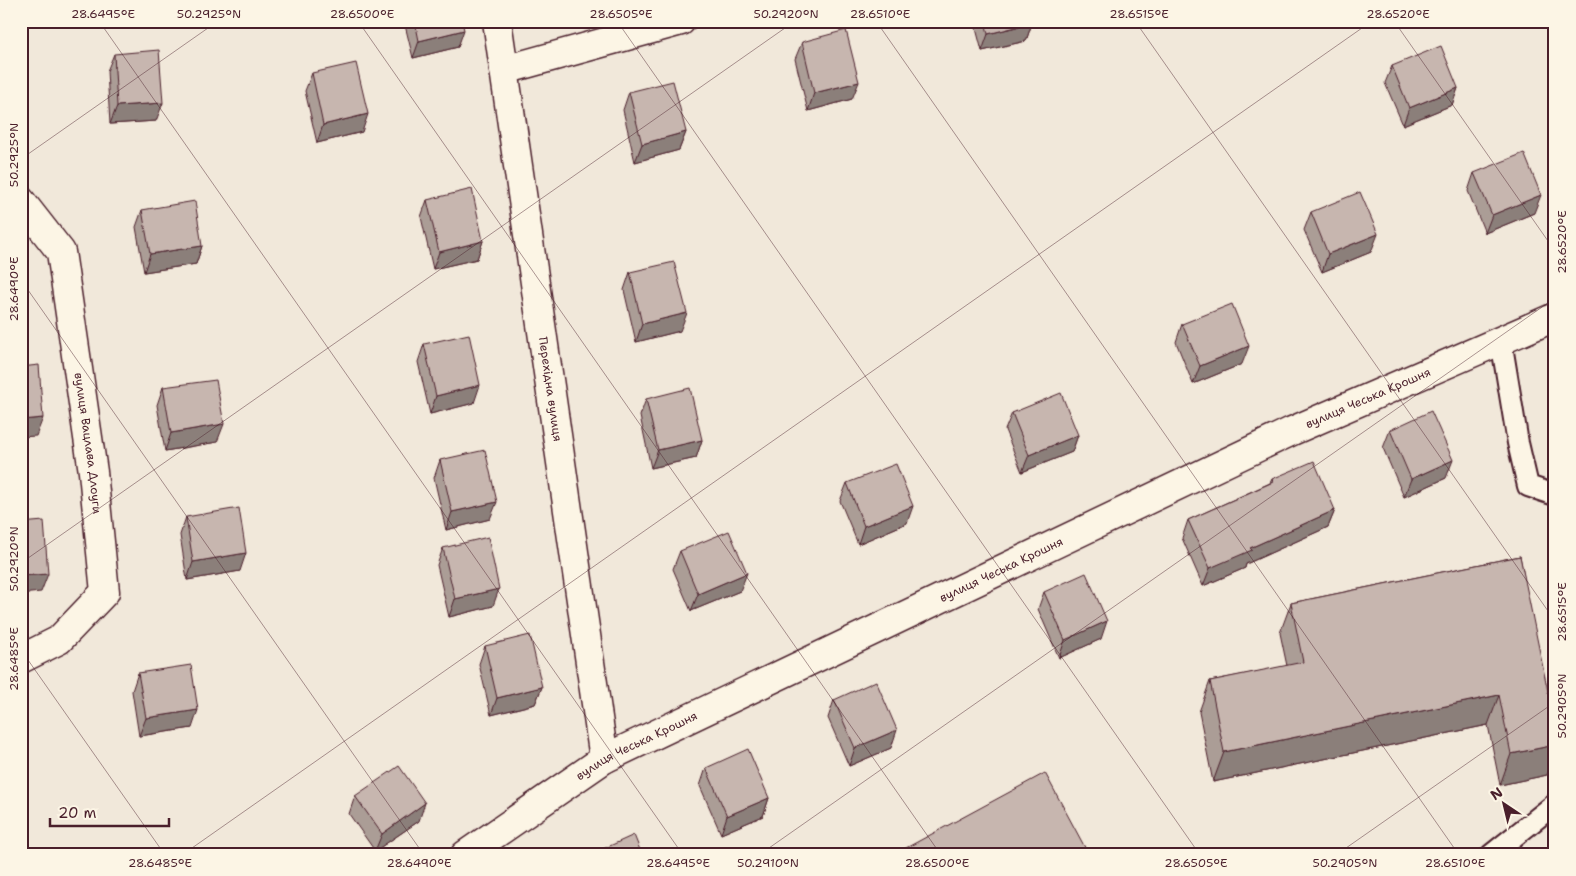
<svg xmlns="http://www.w3.org/2000/svg" width="1576" height="876" viewBox="0 0 1576 876" font-family="'Shantell Sans',sans-serif">
<style>
.lines{fill:none;stroke-linecap:round;stroke-linejoin:round}
.lane-casing{stroke:#4a1f2b;stroke-width:24}
.street-casing{stroke:#4a1f2b;stroke-width:31}
.lane{stroke:#fcf5e5;stroke-width:20}
.street{stroke:#fcf5e5;stroke-width:28}
.wall{fill:#ab9d96;stroke:#4a1f2b}
.shaded-wall{fill:#8b7f7a;stroke:#4a1f2b}
.building{fill:#c7b6af;stroke:#4a1f2b}
.ticks{fill:none;stroke:#4a1f2b;stroke-width:1;stroke-opacity:0.45}
.labels{text-anchor:middle;stroke-width:5;stroke-linejoin:round;paint-order:stroke}
.street-label{font-size:12px;fill:#4a1f2b;stroke:#fcf5e5}
.neatline{fill:none;stroke:#4a1f2b;stroke-width:2}
.ticks-label{font-size:12px;text-anchor:middle;fill:#4a1f2b}
</style>
<rect width="100%" height="100%" fill="#f1e8da"/>
<filter id="ink" filterUnits="userSpaceOnUse"><feTurbulence type="fractalNoise" baseFrequency=".02" numOctaves="2"/><feDisplacementMap in="SourceGraphic" scale="10" xChannelSelector="R" yChannelSelector="G"/><feConvolveMatrix kernelMatrix="1 2 1 2 8 2 1 2 1" color-interpolation-filters="sRGB"/></filter>
<g filter="url(#ink)">
<g class="lines">
<defs>
<path id="lane" d="M1501 340 1518 443 1528 486 1555 495
M1491 855 1555 804"/>
<g id="street">
<path id="s1" d="M497 21 604 759"/>
<path d="M504 70 681 21"/>
<path id="s2" d="M21 201 61 252 93 472 105 592 59 640 21 659"/>
<path id="s3" d="M465 855 604 759 1292 431 1555 317"/>
</g>
</defs>
<use href="#lane" class="lane-casing"/>
<use href="#street" class="street-casing"/>
<use href="#lane" class="lane"/>
<use href="#street" class="street"/>
</g>
<path class="wall" d="M404 21H462L458 47 413 58Z
M974 21H1032V23L1026 41 982 51Z
M802 42 852 99 808 111 795 59Z
M114 54 156 121 110 124 107 71Z
M1392 66 1458 88 1452 105 1403 125 1385 83Z
M312 73 362 132 317 143 305 91Z
M629 92 686 132 679 150 635 162 623 110Z
M1474 173 1534 213 1485 233 1468 191Z
M427 200 483 241 477 259 433 269 421 217Z
M142 210 202 246 196 264 144 272 136 227Z
M1311 212 1371 252 1322 272 1304 230Z
M630 272 680 331 636 342 624 290Z
M1182 324 1242 364 1193 384 1176 342Z
M424 344 474 403 430 414 418 362Z
M163 387 217 442 165 451 157 405Z
M646 399 702 440 696 458 651 468 640 416Z
M1012 413 1078 435 1072 452 1022 472 1005 430Z
M1390 430 1446 478 1404 497 1383 448Z
M440 460 490 519 446 530 434 478Z
M1272 479 1335 510 1328 527 1246 564 1245 568 1203 586 1182 538 1188 520 1270 483Z
M847 483 907 523 858 544 840 501Z
M186 517 240 571 187 580 180 535Z
M443 548 493 606 449 617 437 565Z
M680 551 740 591 691 611 673 569Z
M1520 556 1555 745V755L1547 775 1500 785 1488 725 1213 782 1199 712 1210 681 1287 666 1280 633 1291 603Z
M1044 592 1101 639 1059 658 1038 609Z
M485 646 542 687 535 704 491 715 479 664Z
M138 673 192 728 139 736 132 691Z
M834 700 891 748 849 766 828 718Z
M706 768 769 798 763 816 721 834 700 786Z
M355 796 419 821 375 851 349 814Z"/>
<path class="shaded-wall" d="M1032 23 1026 41 982 51 988 34Z
M464 30 458 47 413 58 419 41Z
M859 82 852 99 808 111 814 93Z
M1458 88 1452 105 1403 125 1409 108Z
M163 103 156 121 110 124 117 106Z
M368 114 362 132 317 143 323 125Z
M686 132 679 150 635 162 642 144Z
M1541 195 1534 213 1485 233 1492 215Z
M1378 234 1371 252 1322 272 1328 254Z
M483 241 477 259 433 269 439 252Z
M202 246 196 264 144 272 150 254Z
M687 313 680 331 636 342 642 324Z
M1249 346 1242 364 1193 384 1200 366Z
M480 385 474 403 430 414 436 396Z
M43 418 36 436 21 437V420Z
M224 424 217 442 165 451 171 433Z
M1078 435 1072 452 1022 472 1029 455Z
M702 440 696 458 651 468 658 450Z
M1453 460 1446 478 1404 497 1411 479Z
M497 502 490 519 446 530 452 512Z
M913 506 907 523 858 544 864 526Z
M1335 510 1328 527 1246 564 1245 568 1203 586 1210 568 1250 548Z
M246 553 240 571 187 580 193 562Z
M747 573 740 591 691 611 698 594Z
M48 574 41 592 21 594V576Z
M499 589 493 606 449 617 455 599Z
M1107 621 1101 639 1059 658 1065 640Z
M542 687 535 704 491 715 497 698Z
M1499 695 1488 725 1213 782 1224 752Z
M198 710 192 728 139 736 146 718Z
M897 730 891 748 849 766 855 748Z
M1555 745V755L1547 775 1500 785 1511 754Z
M769 798 763 816 721 834 727 816Z
M425 803 419 821 375 851 382 834Z"/>
<path class="building" d="M415 21H462L464 30 419 41Z
M985 21H1032V23L988 34Z
M846 30 859 82 814 93 802 42Z
M1441 46 1458 88 1409 108 1392 66Z
M159 50 163 103 117 106 114 54Z
M356 63 368 114 323 125 312 73Z
M673 81 686 132 642 144 629 92Z
M1524 153 1541 195 1492 215 1474 173Z
M472 189 483 241 439 252 427 200Z
M1360 192 1378 234 1328 254 1311 212Z
M195 201 202 246 150 254 142 210Z
M674 262 687 313 642 324 630 272Z
M1232 304 1249 346 1200 366 1182 324Z
M469 334 480 385 436 396 424 344Z
M39 365 43 418 21 420V367Z
M216 380 224 424 171 433 163 387Z
M690 388 702 440 658 450 646 399Z
M1061 393 1078 435 1029 455 1012 413Z
M1431 411 1453 460 1411 479 1390 430Z
M485 450 497 502 452 512 440 460Z
M1314 461 1335 510 1250 548 1252 550 1210 568 1188 520 1273 482 1272 479Z
M896 464 913 506 864 526 847 483Z
M239 508 246 553 193 562 186 517Z
M44 521 48 574 21 576V523Z
M729 531 747 573 698 594 680 551Z
M488 537 499 589 455 599 443 548Z
M1520 556 1555 726V745L1511 754 1499 695 1224 752 1210 681 1303 662 1291 603Z
M1086 573 1107 621 1065 640 1044 592Z
M530 635 542 687 497 698 485 646Z
M191 665 198 710 146 718 138 673Z
M876 681 897 730 855 748 834 700Z
M748 749 769 798 727 816 706 768Z
M399 766 425 803 382 834 355 796Z
M1045 773 1089 855H893Z
M634 835 642 855H592V854Z"/>
</g>
<path class="ticks" d="M99 21 683 855M358 21 941 855M617 21 1200 855M876 21 1459 855M1135 21 1555 621M1394 21 1555 251M21 159 218 21M21 280 424 855M21 563 795 21M21 650 165 855M182 855 1372 21M759 855 1555 298M1336 855 1555 702"/>
<g class="labels">
<g class="street-label">
<text dy="4" stroke="none"><textPath href="#s1" startOffset="372">Перехідна вулиця</textPath></text>
<text dy="4" stroke="none"><textPath href="#s3" startOffset="1014">вулиця Чеська Крошня</textPath></text>
<text dy="4" stroke="none"><textPath href="#s2" startOffset="258">вулиця Вацлава Длоуги</textPath></text>
<text dy="4" stroke="none"><textPath href="#s3" startOffset="609">вулиця Чеська Крошня</textPath></text>
<text dy="4" stroke="none"><textPath href="#s3" startOffset="204">вулиця Чеська Крошня</textPath></text>
</g>
</g>
<rect width="1576" height="876" fill="none" stroke="#fcf5e5" stroke-width="55"/>
<g transform="translate(1504 804) rotate(325)" stroke="#fcf5e5" stroke-width="4" paint-order="stroke">
<path d="M0-4L9 19L0 12L-9 19Z" fill="#4a1f2b"/>
<text y="-8" font-size="14" font-weight="bold" text-anchor="middle" fill="#4a1f2b">N</text>
</g>
<path d="M50 818v8h119v-8" fill="none" stroke="#4a1f2b" stroke-width="2.5"/>
<text x="58" y="818" font-size="15" fill="#4a1f2b" stroke="#fcf5e5" stroke-width="4" paint-order="stroke">20 m</text>
<rect x="28" y="28" width="1520" height="820" class="neatline"/>
<g class="ticks-label">
<text x="103" y="18">28.6495°E</text>
<text x="209" y="18">50.2925°N</text>
<text x="362" y="18">28.6500°E</text>
<text x="621" y="18">28.6505°E</text>
<text x="786" y="18">50.2920°N</text>
<text x="880" y="18">28.6510°E</text>
<text x="1139" y="18">28.6515°E</text>
<text x="1398" y="18">28.6520°E</text>
<text transform="translate(14 155) rotate(-90)" y="4">50.2925°N</text>
<text transform="translate(1562 242) rotate(-90)" y="4">28.6520°E</text>
<text transform="translate(14 289) rotate(-90)" y="4">28.6490°E</text>
<text transform="translate(14 559) rotate(-90)" y="4">50.2920°N</text>
<text transform="translate(1562 612) rotate(-90)" y="4">28.6515°E</text>
<text transform="translate(14 659) rotate(-90)" y="4">28.6485°E</text>
<text transform="translate(1562 706) rotate(-90)" y="4">50.2905°N</text>
<text x="160" y="867">28.6485°E</text>
<text x="419" y="867">28.6490°E</text>
<text x="678" y="867">28.6495°E</text>
<text x="768" y="867">50.2910°N</text>
<text x="937" y="867">28.6500°E</text>
<text x="1196" y="867">28.6505°E</text>
<text x="1345" y="867">50.2905°N</text>
<text x="1455" y="867">28.6510°E</text>
</g>
</svg>
